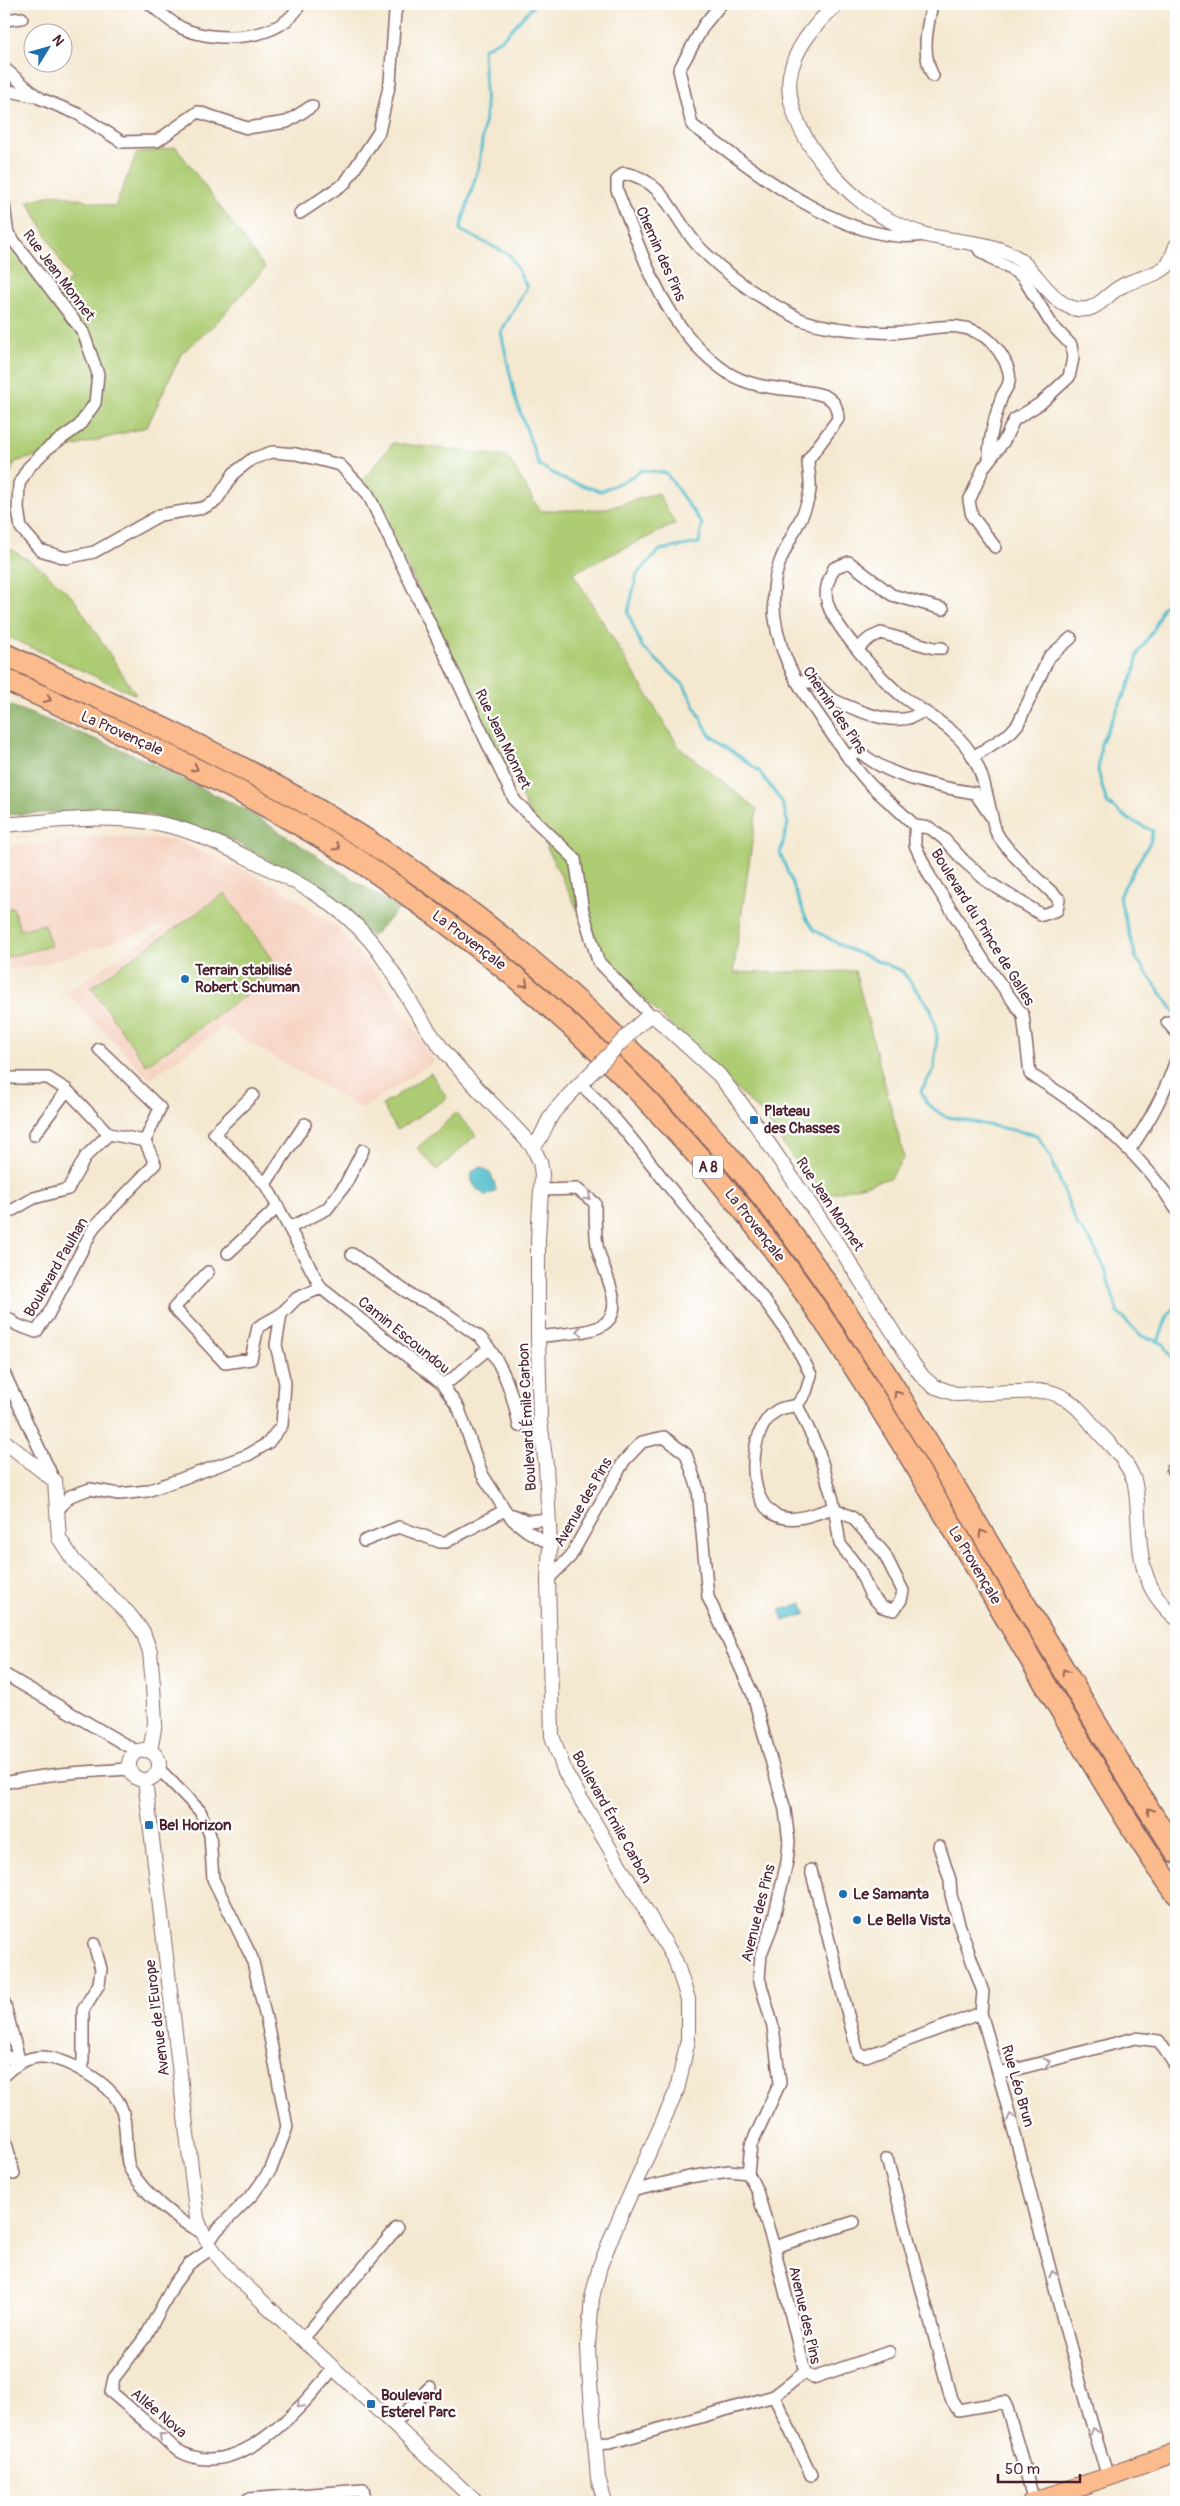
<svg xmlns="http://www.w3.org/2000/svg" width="1180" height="2506" viewBox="0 0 1180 2506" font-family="Pangolin,sans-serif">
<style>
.built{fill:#f5d3c1}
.green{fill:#adcc73;stroke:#7c764f}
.forest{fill:#8ab065;stroke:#6a6848}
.water{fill:#51becc;stroke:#4e6e7c}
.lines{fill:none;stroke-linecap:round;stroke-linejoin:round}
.stream{stroke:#51becc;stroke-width:3}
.minor-casing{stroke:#866565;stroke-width:14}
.tertiary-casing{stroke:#866565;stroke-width:16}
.primary-casing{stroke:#866565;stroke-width:20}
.motorway-casing{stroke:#866565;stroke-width:24}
.minor{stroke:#fff;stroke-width:11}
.tertiary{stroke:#fff;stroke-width:14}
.primary{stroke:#fbbb8c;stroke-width:18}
.motorway{stroke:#fbbb8c;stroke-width:21}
.tertiary-bridge-casing{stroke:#866565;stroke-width:16;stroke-linecap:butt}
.tertiary-bridge{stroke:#fff;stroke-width:14}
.oneway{stroke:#9a6557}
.oneway2{stroke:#ae9aa0}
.poi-dot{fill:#1f6fb2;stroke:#fff;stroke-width:2}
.labels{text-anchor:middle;stroke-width:4.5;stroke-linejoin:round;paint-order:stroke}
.shield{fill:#fff;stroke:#80626b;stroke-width:1}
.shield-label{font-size:14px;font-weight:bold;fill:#4a1f2b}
.street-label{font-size:15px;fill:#4a1f2b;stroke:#fff}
.poi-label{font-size:15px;font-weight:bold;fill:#4a1f2b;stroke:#fff;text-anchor:start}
</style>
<rect width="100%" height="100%" fill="#fff"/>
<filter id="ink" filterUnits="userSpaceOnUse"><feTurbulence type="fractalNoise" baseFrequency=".02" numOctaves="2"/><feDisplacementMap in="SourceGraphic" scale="10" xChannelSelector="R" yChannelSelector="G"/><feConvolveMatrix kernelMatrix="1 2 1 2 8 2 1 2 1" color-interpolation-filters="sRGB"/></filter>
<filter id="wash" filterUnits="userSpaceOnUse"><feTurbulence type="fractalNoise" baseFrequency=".0096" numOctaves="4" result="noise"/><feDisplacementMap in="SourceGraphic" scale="20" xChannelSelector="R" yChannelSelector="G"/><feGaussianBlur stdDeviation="1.12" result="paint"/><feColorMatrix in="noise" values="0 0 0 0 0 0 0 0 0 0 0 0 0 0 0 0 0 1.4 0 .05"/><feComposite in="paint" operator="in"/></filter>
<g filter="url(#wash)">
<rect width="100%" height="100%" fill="#f4e8d0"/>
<path class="built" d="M92 837 173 839 274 884 334 925 390 991 434 1061 362 1109 223 1027 149 1079 67 992 169 924 44 964 4 971V847Z"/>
<path class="green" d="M176 147 265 268 218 321 181 354 147 427 15 462 4 487V235L45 293 71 280 28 201 56 194 115 207 137 153Z
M393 443 507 456 540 511 606 509 658 493 675 524 573 573 679 747 757 809 733 973 855 971 904 1157 890 1178 820 1197 762 1114 601 957 364 479Z
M4 545 41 568 74 599 136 695 4 635Z
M225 893 280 971 146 1065 91 987Z
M13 907 20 930 44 924 51 946 4 958V910Z
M431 1073 447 1098 397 1130 382 1105Z
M456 1113 476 1135 437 1170 417 1148Z"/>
<path class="forest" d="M4 703 130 753 246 810 399 909 372 937 319 890 232 840 146 814 60 812 4 815Z"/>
<path class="water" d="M481 1167C491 1170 495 1182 496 1191L486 1196C477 1190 468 1182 473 1171Z
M802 1603 806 1614 783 1621 780 1610Z"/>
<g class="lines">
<path class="stream" d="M535 4 503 38 483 49 486 110 479 165 460 230 510 255 527 287 501 332 515 397 539 465 565 480 601 491 626 480 642 470 666 473 702 524 699 543 660 550 637 574 628 613 642 647 684 685 709 734 759 771 782 802 788 824 780 853 806 918 814 930 846 948 902 971 931 1009 937 1036 934 1069 921 1091 927 1104 944 1116 1037 1135 1051 1158 1077 1225 1090 1240 1104 1267 1118 1313 1140 1335 1164 1344 1176 1366
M1176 595 1162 608 1154 629 1138 653 1134 674 1101 743 1098 771 1107 803 1130 820 1153 831 1150 842 1119 896 1136 958 1176 1014
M1158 1342 1167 1317 1176 1304"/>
</g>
</g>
<g filter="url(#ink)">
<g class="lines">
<defs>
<path id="minor" d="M150 4C160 12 172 24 184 29 217 43 282 41 300 4
M721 4 704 25 679 70 692 125C752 168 846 248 924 235
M932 4C927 29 921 53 933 76
M4 20 22 18
M4 68 39 98 78 114 122 142 157 141 198 112 247 128 287 122 312 106
M4 90 39 97
M4 205 8 235
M300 213 345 183 379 132 390 82 395 12 399 4
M4 228 83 332 98 374 95 403 79 426 47 449 28 468 19 484 18 509 21 528 40 550 66 558 94 552 160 515 203 508 216 501 234 473 252 459 272 452 296 454 340 465 368 494 515 801 575 859 583 911 598 961 650 1015
M976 244 980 251 1022 276 1052 325 1071 345 1073 358 1069 377 1041 403 1014 420 1004 441 984 467 969 501 972 516 995 547
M857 649 870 638 881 633 934 648H942
M796 681C800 682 806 681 811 682 820 685 824 694 832 699 855 710 901 731 922 711
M973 757 1010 733 1018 724 1049 657 1071 638
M848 758 858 750C886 777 938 787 975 793L990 815
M915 826C899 809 880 796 865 779 851 763 839 745 827 727 797 686 770 643 774 589 776 551 806 522 810 490 811 481 808 469 808 460L838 419C838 410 836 402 827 397 819 393 810 392 801 391 776 388 750 387 728 373 664 330 644 257 617 190V180L624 173C666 179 675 224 702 250 731 279 764 301 800 319 819 328 880 334 901 332 932 329 965 317 991 342 1000 351 1012 369 1009 382 1008 387 1004 392 1002 396 995 416 989 437 989 458
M915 826 930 828 944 839 964 861 988 882 1042 915 1057 910 1059 899C1045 886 1000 846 995 829 988 805 986 779 973 757 957 728 927 715 902 696 882 680 832 625 827 601 824 589 829 579 834 568L849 562 892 595 943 609
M915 826V845L929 875 986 964 1023 1015 1030 1074C1086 1108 1141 1152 1176 1209
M1167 1022 1176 1032
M99 1049 160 1108 145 1141
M4 1078H48L67 1090 109 1134
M580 1084C622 1121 649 1163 684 1205 729 1260 781 1310 811 1375L806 1392 797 1405C791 1407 783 1407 778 1410 747 1426 744 1506 780 1517 797 1522 817 1513 833 1508L853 1518 884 1553 903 1591 901 1600 894 1610 882 1607 870 1594 859 1569 840 1544 833 1500 818 1449 797 1405
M253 1095 214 1133 265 1184 278 1207
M34 1135 67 1090
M1130 1149C1150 1121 1165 1093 1176 1060
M265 1184 305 1124
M4 1215 34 1198 68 1189 86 1156 109 1134 145 1141 155 1164 94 1227 48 1315 36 1332 17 1325 4 1315
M289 1228 327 1209 345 1185 363 1150
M228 1253 278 1207 321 1288
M352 1254 414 1297 437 1307 481 1338 489 1348
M208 1272 174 1308 225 1363 251 1359 258 1327 281 1314 297 1298 321 1288 442 1384 459 1409 482 1474 505 1510 513 1520 527 1531 550 1544
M538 1337C555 1334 584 1334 599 1327 632 1312 600 1269 597 1245 595 1231 595 1216 595 1203L577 1189 542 1190
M4 1373 54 1480
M442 1384 451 1380 489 1348C505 1370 514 1399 519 1426
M1172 1469 1176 1468
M58 1510 70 1496 90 1489 119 1494 147 1491 248 1455 268 1443 282 1425 285 1383 276 1345 281 1314
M513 1515 528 1521 549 1519
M364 1541 399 1527 440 1542H446L505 1510
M548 1579 570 1557 624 1461 642 1442 664 1437 686 1454 698 1489 708 1597 753 1695 785 1810 789 1842 787 1862 772 1926 761 1954 759 1978 773 2027 780 2083 751 2145 748 2173 757 2191 774 2247 805 2372 774 2396 610 2443 595 2444
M4 1674 136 1751
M159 1769 200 1811 210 1835 213 1879 252 1958 268 2027 287 2127 271 2169 253 2194 217 2230 208 2243
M4 1783C47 1773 86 1772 129 1769
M939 1846 950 1880 951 1895 959 1924 983 1992 981 2013C1027 2167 1060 2324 1108 2477
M811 1870 858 2054 866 2056 981 2013
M4 2002 20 2063
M4 2055 20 2063
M80 2069 83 2061V2010L99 1984 101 1969 94 1944
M999 2074 1135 2038 1159 2041 1176 2067
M4 2075C13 2066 27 2057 41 2057 65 2057 110 2083 120 2105 129 2123 123 2155 130 2169 144 2194 176 2220 201 2232
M4 2135 14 2174
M887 2159 951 2399 958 2410 1004 2402 1007 2408 1034 2501
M632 2191 689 2177 729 2171 748 2173
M774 2247 854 2222
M211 2249 189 2264 174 2284 146 2336 114 2378 111 2392C127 2405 142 2419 157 2432 164 2438 170 2445 177 2450 236 2485 299 2410 333 2369
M302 2340 397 2228
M805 2372 813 2378 889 2352
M774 2396 811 2475
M393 2425 430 2387
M248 2499 363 2490 366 2502"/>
<path id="tertiary" d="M837 4C817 22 795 47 790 75 781 131 851 204 897 224 906 228 916 232 926 235 954 242 988 241 1014 256 1039 270 1054 314 1087 309 1099 307 1111 291 1122 286 1136 278 1155 277 1167 266 1171 261 1174 252 1176 246
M4 825C57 820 117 813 170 826 195 832 217 843 240 854 287 877 335 899 369 939 397 972 413 1013 440 1046 468 1082 503 1113 533 1147L540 1162 542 1174 538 1239V1337L540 1421 546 1465 550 1547 548 1579 552 1736 565 1772 676 1962 688 1999V2040L677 2090 616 2226 600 2266 592 2298 588 2345 589 2371 598 2478 605 2502
M635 1028 646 1018 654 1016 719 1075 743 1106 844 1254 913 1364 923 1377 933 1386 956 1394 1045 1391C1068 1395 1081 1410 1095 1428 1109 1445 1126 1458 1134 1480 1137 1491 1137 1503 1138 1514 1140 1557 1141 1588 1176 1618
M533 1147C543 1138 545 1124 553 1113 566 1097 582 1082 597 1067
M4 1441 55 1481 59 1538 74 1561 128 1613 143 1632 150 1652 153 1685 155 1723 150 1751
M129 1765a15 15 0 1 1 30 0a15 15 0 1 1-30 0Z
M145 1780 197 2218C204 2240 216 2255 231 2272L476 2502"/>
<path id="primary" d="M1031 2502 1108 2477 1176 2452"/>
<path id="motorway" d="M4 654C125 710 249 765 362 837 505 928 634 1043 743 1173 824 1269 889 1378 954 1486 1013 1585 1072 1683 1131 1782L1176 1852
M4 679C120 732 236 784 345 852 367 865 388 881 409 896 578 1014 723 1165 835 1337 913 1456 983 1580 1056 1702 1095 1766 1132 1832 1176 1893"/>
</defs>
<use href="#minor" class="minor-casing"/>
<use href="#tertiary" class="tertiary-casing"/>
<use href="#primary" class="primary-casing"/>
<use href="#motorway" class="motorway-casing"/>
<use href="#minor" class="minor"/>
<use href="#tertiary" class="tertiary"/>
<use href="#primary" class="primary"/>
<use href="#motorway" class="motorway"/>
<defs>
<path id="tertiary-bridge" d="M597 1067 635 1028"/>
</defs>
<use href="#tertiary-bridge" class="tertiary-bridge-casing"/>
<use href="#tertiary-bridge" class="tertiary-bridge"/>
</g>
<defs><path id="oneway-chevron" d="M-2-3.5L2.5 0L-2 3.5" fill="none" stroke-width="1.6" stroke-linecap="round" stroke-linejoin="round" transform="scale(1.25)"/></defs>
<g class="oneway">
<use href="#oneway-chevron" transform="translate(48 699) rotate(24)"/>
<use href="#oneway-chevron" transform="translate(195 768) rotate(27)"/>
<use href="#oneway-chevron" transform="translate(337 847) rotate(30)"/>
<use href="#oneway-chevron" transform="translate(525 984) rotate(42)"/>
<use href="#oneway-chevron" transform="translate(897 1394) rotate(-122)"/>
<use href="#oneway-chevron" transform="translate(982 1533) rotate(-121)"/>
<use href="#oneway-chevron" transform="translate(1065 1672) rotate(-121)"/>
<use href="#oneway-chevron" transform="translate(1150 1811) rotate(-123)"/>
</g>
<g class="oneway2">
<use href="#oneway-chevron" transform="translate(588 1197) rotate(39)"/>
<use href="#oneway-chevron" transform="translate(579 1331) rotate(172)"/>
<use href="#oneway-chevron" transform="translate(1047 2062) rotate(-15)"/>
<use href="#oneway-chevron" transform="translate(1011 2117) rotate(-105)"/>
<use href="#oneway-chevron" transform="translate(1053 2274) rotate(-104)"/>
<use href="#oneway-chevron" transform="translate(300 2405) rotate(133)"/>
<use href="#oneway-chevron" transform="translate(1094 2431) rotate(-107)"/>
<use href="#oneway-chevron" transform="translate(162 2436) rotate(-139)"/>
</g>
</g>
<g class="poi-dot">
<circle cx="185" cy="979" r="5"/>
<rect x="749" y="1115" width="10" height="10" rx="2.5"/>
<rect x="144" y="1820" width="10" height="10" rx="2.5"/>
<circle cx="843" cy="1894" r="5"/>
<circle cx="857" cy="1920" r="5"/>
<rect x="366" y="2399" width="10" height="10" rx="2.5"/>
</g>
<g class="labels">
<rect class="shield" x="693" y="1155.5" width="30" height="23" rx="4"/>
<g class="shield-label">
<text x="708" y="1172">A 8</text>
</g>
<g class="street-label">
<text transform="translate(661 254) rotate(66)" y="5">Chemin des Pins</text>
<text transform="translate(59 275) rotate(53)" y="5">Rue Jean Monnet</text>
<text transform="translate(835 710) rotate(56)" y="5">Chemin des Pins</text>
<text transform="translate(122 733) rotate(24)" y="5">La Provençale</text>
<text transform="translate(503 739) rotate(64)" y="5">Rue Jean Monnet</text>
<text transform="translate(983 927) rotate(58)" y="5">Boulevard du Prince de Galles</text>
<text transform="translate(469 940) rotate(37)" y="5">La Provençale</text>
<text transform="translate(830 1204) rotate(56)" y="5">Rue Jean Monnet</text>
<text transform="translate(755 1225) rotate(52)" y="5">La Provençale</text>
<text transform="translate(56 1267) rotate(-60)" y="5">Boulevard Paulhan</text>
<text transform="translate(404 1335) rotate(39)" y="5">Camin Escoundou</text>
<text transform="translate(527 1417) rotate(-93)" y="5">Boulevard Émile Carbon</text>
<text transform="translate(583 1502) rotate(-60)" y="5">Avenue des Pins</text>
<text transform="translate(975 1565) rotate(59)" y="5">La Provençale</text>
<text transform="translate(612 1817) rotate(61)" y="5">Boulevard Émile Carbon</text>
<text transform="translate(758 1913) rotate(-76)" y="5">Avenue des Pins</text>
<text transform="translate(157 2018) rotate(-97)" y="5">Avenue de l'Europe</text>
<text transform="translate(1018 2086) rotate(74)" y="5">Rue Léo Brun</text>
<text transform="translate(805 2315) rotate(77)" y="5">Avenue des Pins</text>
<text transform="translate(159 2413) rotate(40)" y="5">Allée Nova</text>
</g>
<g class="poi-label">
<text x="195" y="975">Terrain stabilisé<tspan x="195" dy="17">Robert Schuman</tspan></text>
<text x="764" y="1116">Plateau<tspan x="764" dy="17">des Chasses</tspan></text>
<text x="159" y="1830">Bel Horizon</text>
<text x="853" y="1899">Le Samanta</text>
<text x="867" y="1925">Le Bella Vista</text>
<text x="381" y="2400">Boulevard<tspan x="381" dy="17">Esterel Parc</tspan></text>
</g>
</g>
<rect width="1180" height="2506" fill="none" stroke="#fff" stroke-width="20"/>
<g transform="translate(48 48) rotate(53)"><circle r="24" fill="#ffffff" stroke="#b7a5aa"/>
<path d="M0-4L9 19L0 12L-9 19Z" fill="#1f6fb2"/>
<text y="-8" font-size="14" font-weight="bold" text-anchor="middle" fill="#4a1f2b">N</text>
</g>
<path d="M998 2474v8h82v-8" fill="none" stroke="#4a1f2b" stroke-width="2.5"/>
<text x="1005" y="2474" font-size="15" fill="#4a1f2b" stroke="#ffffff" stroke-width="4" paint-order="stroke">50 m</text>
</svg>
